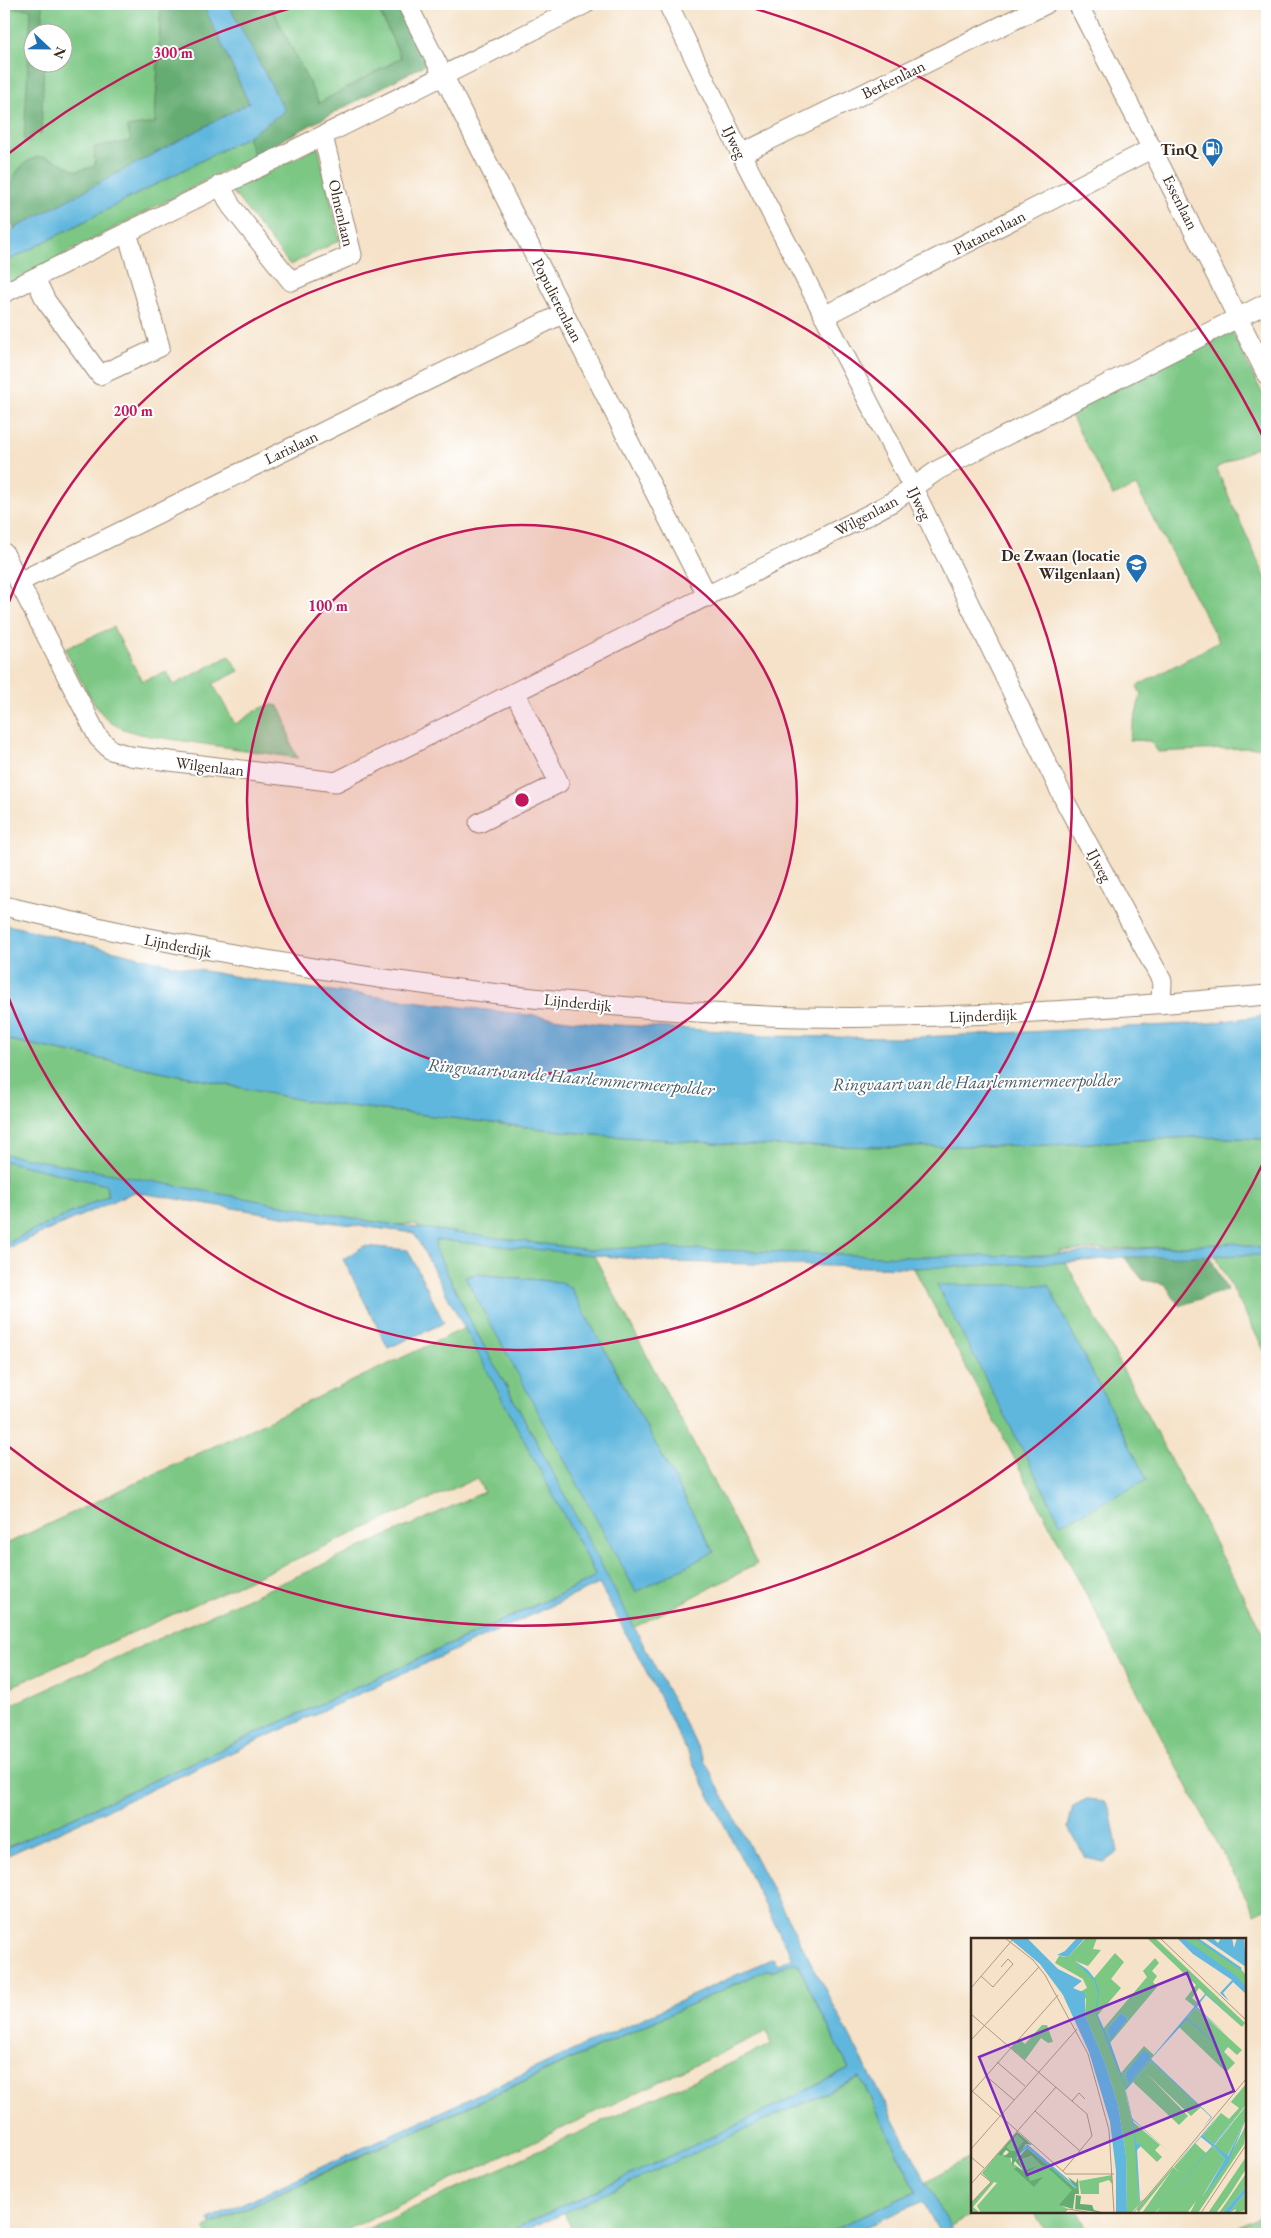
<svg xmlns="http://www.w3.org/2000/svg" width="1271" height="2238" viewBox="0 0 1271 2238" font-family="'EB Garamond',serif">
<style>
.green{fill:#7cc784;stroke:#5c7851;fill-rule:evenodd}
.forest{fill:#65ac72;stroke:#506b48}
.water{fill:#61b7de;stroke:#4e707e}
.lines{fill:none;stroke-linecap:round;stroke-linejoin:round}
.minor-casing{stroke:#988673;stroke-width:21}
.minor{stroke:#fff;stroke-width:19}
.ring{fill:none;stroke:#c2185b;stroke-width:2.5}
.labels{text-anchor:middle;stroke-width:4;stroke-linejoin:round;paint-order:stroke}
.street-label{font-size:16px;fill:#3b2a1e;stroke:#fff}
.poi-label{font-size:16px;font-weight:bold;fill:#3b2a1e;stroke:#fff;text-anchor:end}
.water-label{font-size:18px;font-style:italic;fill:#485b61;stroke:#fff}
.inset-river{fill:none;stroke:#61b7de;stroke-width:2.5}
.inset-road{fill:none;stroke:#ab9884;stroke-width:1}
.view{fill:#7b2cbf;fill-opacity:0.15;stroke:#7b2cbf;stroke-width:2.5}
.inset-edge{fill:none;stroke:#3b2a1e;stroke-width:2.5}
.centre{fill:#c2185b;stroke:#fff;stroke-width:2.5}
.ring-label{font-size:15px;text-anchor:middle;font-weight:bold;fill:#c2185b;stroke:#fff;stroke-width:4;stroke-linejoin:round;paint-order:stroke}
</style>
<rect width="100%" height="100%" fill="#fff"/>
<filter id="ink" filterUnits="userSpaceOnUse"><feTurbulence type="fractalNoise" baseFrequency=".02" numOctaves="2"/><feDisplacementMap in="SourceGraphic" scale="10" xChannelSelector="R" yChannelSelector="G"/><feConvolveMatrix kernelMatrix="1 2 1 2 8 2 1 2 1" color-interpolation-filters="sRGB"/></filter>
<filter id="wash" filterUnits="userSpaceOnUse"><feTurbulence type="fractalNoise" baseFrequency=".0096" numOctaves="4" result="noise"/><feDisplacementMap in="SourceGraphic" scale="20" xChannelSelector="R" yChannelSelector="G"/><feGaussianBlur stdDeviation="1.12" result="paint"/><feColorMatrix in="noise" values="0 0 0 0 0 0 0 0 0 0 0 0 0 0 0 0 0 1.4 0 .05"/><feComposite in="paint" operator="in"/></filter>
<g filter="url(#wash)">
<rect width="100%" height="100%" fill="#f5e2c8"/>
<path class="green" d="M4 4H161L155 123 73 187 4 223ZM32 32H62V62H32Z
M270 4H376L401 58 319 104Z
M247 137 254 155 4 286V263Z
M318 147 340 240 290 265 232 191Z
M1229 326 1267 403V442L1216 468 1267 581V747L1158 752 1151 741 1129 740 1141 694 1137 686 1219 642 1136 486 1113 496 1068 410Z
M113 627 142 681 167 672 174 685 229 656 239 671 213 684 235 724C248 718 264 701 278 706 291 720 286 743 298 758L150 736C136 733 122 730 110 722 94 709 74 668 65 649Z
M4 1039 306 1101 595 1135 744 1145 895 1147 1052 1145 1193 1137 1267 1139V1356L1210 1245 1060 1251 1267 1641V1908L1255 1914 908 1257 591 1250 757 1564 633 1628 534 1437 472 1324 435 1248 416 1224 394 1225 374 1222 197 1191 106 1185 108 1196 4 1244ZM475 1274 561 1282 571 1288 713 1551 466 1277Z
M465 1328 595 1574 590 1580 4 1849V1708L484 1492 477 1478 4 1690V1545Z
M790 1963H797L849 2069 729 2129 503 2234H356L771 2045 767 2031 338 2234H208L205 2228 766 1970 772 1971Z
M860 2077 916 2191 826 2234H574L564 2212Z
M972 2156V2212H977L949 2227 925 2182Z
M1034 2212H1079L1091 2234H1048Z
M1267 2214V2234H1222Z"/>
<path class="forest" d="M4 4H42L44 32H32V62L44 63 41 134 34 132 29 141 24 142 31 9 4 8Z
M161 4H203L249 103 14 229C11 222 5 211 5 203 7 185 20 158 41 157 51 156 68 167 77 171L95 166 94 147 131 141 127 127 155 123Z
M228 4H270L319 103 401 58 376 4H399L428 63 254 155 247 137 285 111Z
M1209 1255 1227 1290 1179 1306 1165 1284 1143 1280 1124 1257Z"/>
<path class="water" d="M203 4H228L285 111 247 137 4 263V234L249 103Z
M4 924 177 966 282 985 601 1024 721 1031 763 1036 900 1038 1211 1023 1267 1015V1139L1193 1137 1052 1145 895 1147 744 1145 595 1135 306 1101 4 1039Z
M4 1154 374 1222 590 1250 641 1247 908 1257 1043 1255 1234 1243 1267 1249V1258L1261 1255 1124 1257 1075 1262 914 1268 870 1267 667 1262 436 1240 435 1248 472 1324 534 1437 954 2234H940L923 2201 850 2234H826L916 2191 860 2077 517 2234H503L729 2129 849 2069 797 1963C785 1963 777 1972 766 1970L211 2224 209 2219 773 1958 778 1964 792 1958 640 1659 599 1584 4 1857V1849L582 1584 590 1580 595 1574 414 1233 282 1216 134 1192 4 1250V1244L108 1196 106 1185 4 1161Z
M364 1246 408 1250 444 1323 388 1348 343 1259Z
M475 1274 561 1282 571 1288 714 1552 636 1592 465 1277Z
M937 1285H1048L1147 1480 1061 1524Z
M1087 1799 1105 1801 1110 1810 1118 1852 1104 1862 1086 1858 1068 1827 1073 1806Z"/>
</g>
<g filter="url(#ink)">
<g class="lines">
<defs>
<path id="minor" d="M407 4 708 597
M668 4 741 154 913 488 1067 805 1162 981 1161 1004
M1078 4 1267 375
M741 154 1046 4
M220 185 231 206 291 281 352 255 323 136
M35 278 46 301 100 375 160 347 127 232
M4 293C198 197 392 103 585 4
M824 316 1153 148
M4 553 98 737 111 750 130 756 336 782 870 514 892 502 938 470 1267 303
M19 582 564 313
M479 823 559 783 515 693
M4 906C179 948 353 978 533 998 622 1007 711 1015 801 1017 957 1020 1112 1008 1267 995"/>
</defs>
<use href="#minor" class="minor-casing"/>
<use href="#minor" class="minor"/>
</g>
</g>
<circle cx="522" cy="800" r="275" fill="#c2185b" fill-opacity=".12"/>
<g class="ring">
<circle cx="522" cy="800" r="275"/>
<path d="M5 612A550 550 0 1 1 5 988"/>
<path d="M1267 1155A825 825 0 0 1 8 1446M8 154A825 825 0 0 1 302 5M742 5A825 825 0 0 1 1267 445"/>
</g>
<defs>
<symbol id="fuel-pin" viewBox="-11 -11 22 30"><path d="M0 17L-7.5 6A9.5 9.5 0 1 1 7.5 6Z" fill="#1f6fb2" stroke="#fff"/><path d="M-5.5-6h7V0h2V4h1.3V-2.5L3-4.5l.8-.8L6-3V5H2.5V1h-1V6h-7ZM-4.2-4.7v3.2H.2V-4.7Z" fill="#fff"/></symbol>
<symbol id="school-pin" viewBox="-11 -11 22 30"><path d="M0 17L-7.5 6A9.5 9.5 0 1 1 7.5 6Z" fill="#1f6fb2" stroke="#fff"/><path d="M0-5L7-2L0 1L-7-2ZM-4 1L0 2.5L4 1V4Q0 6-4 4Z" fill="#fff"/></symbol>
</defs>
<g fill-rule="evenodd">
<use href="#fuel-pin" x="1200" y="136" width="25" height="34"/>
<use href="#school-pin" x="1124" y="552" width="25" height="34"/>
</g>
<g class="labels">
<g class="street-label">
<text transform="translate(893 79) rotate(-26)" y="6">Berkenlaan</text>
<text transform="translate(735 142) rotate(64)" y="6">IJweg</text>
<text transform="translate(1181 202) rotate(63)" y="6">Essenlaan</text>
<text transform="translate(342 213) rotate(77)" y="6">Olmenlaan</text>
<text transform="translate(989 232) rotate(-27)" y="6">Platanenlaan</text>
<text transform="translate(558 300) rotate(63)" y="6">Populierenlaan</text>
<text transform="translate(291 447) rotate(-26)" y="6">Larixlaan</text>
<text transform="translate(920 503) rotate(64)" y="6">IJweg</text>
<text transform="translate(866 515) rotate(-28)" y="6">Wilgenlaan</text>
<text transform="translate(210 766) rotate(7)" y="6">Wilgenlaan</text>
<text transform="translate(1100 865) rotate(62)" y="6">IJweg</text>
<text transform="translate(178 945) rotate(11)" y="6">Lijnderdijk</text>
<text transform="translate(578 1002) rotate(6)" y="6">Lijnderdijk</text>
<text transform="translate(983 1015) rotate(-2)" y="6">Lijnderdijk</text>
</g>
<g class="poi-label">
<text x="1197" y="155">TinQ</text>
<text x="1120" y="561">De Zwaan (locatie<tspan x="1120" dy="18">Wilgenlaan)</tspan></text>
</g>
<g class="water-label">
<text transform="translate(571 1077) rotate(5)" y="6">Ringvaart van de Haarlemmermeerpolder</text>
<text transform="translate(976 1082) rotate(-1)" y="6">Ringvaart van de Haarlemmermeerpolder</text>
</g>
</g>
<g transform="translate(971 1938)">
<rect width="275" height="275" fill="#f5e2c8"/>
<path d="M115 0H126L122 11 130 12 117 28 104 23 123 40 144 15 153 24 140 41 150 50 126 78 132 91 176 39 172 33 184 20 188 25 181 33 186 38 182 44 186 49 139 105 150 135 173 108 183 117 154 152 161 183 189 207 184 212 191 219 186 224 165 204 168 264 174 261 160 275H156L155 217 147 167 134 125 114 77 115 61 109 54 116 50 112 41 84 25 88 18 97 19ZM150 75 157 81 140 101 136 91ZM173 113 179 118 157 145 154 135ZM176 0H184L274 85 271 89 228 50 221 60 227 65 224 69 214 61 225 47ZM213 0H224L269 30 275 37V48ZM225 70 271 112 266 117 257 109 253 114 264 125 255 134 208 89 216 80 227 90 216 79ZM71 87H76L82 104 77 105 70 100 54 122 40 110 48 101 54 106ZM180 123 230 169 220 178 176 136 217 178 208 187 162 144ZM275 146V167L242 206 232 197 250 175 258 181 268 170 260 164 253 172ZM275 168V181L256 219 243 208ZM275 187 273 206 227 275H219L225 263 216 275H185L190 268 184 275H171L202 231 167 275 166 271 202 229 209 235 203 229 227 199 204 229 224 205 235 215 242 208 254 221 231 259 253 229ZM46 197 54 203 44 213H40L36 209ZM27 215 39 218 40 224 51 232 48 222 62 218 71 223 105 251 91 268 97 271 92 275H10L6 268 26 245 23 244 2 269 9 275H0V265L20 244 11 235ZM275 219V231L257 259 245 275H237ZM141 237 142 247 138 242 128 245V256H110L108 243ZM274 237 275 249 254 273 248 275ZM275 254V272L264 275 265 271 258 275Z" fill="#7cc784" fill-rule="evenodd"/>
<path d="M46 194 61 207 55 206 41 228V220L33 219 38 214 35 212 30 218 27 216ZM46 197 53 203 44 213H40L36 209ZM56 210 77 227 71 228 61 218 48 222 51 231 44 223ZM67 228 56 234 59 243 72 239 63 249 43 231 46 229 52 233ZM80 229 105 251 97 239 105 245 107 240 108 256H104L102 271 88 267 101 252 78 231ZM105 257 110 258 109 266 121 267 123 272 134 275 104 271Z" fill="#65ac72" fill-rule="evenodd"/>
<path d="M38 0H56L87 31 111 43 102 50 114 55V77L134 125 147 167 155 217 156 275H145V233L139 184 118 114 92 57 69 26ZM106 0H114L97 19 86 17 94 13ZM206 0H213L264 37 275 48V56L262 44 252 55 258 63 249 55 261 42 222 16ZM233 0H242L247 5 250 0H261L263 10 266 0H273L275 29ZM104 23 117 32 124 41 128 54 125 73 139 104 155 150 234 56 230 51 271 89 235 57 226 69 255 96 225 70 216 79 265 125 216 81 208 90 254 134 208 90 180 121 241 179 232 189 240 179 180 123 155 152 161 180 198 214 162 182 165 204 170 208 166 212 169 263 173 260 168 264 163 194 154 149 125 76 124 71 127 56 123 42ZM150 75 157 81 140 102 136 91ZM173 112 180 118 157 146 154 135ZM275 167 243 207 257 218 275 181 257 225 232 259 254 221 242 208 184 275 241 208 230 199 204 229 250 174 232 197 242 206ZM56 206 106 249V251L56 210 42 222ZM275 249V254L258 275H252Z" fill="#61b7de"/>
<path class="inset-river" d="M225 0 270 31"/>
<path class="inset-road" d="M34 0 62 22 74 37 117 116 138 192 143 275M189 0 275 82M10 38 22 49 42 26 37 21 30 29M0 50 43 0M0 76 116 176 121 198 92 233M0 102 68 29M26 124 54 148M15 138 43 162M0 152 95 236H143M0 155 87 57M101 163 108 155 114 161M64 173 109 213M0 211 106 91M0 219 13 230M0 246 85 149M0 265 20 244 9 235M163 274 275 141M93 275 97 271 121 275M230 275 275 207"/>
<path class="view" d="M216 35 263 153 56 237 8 119Z"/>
<rect width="275" height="275" class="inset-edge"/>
</g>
<circle cx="522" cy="800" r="8" class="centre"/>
<g class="ring-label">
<text x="173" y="58">300 m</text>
<text x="133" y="416">200 m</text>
<text x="328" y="611">100 m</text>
</g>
<rect width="1271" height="2238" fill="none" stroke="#fff" stroke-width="20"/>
<g transform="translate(48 48) rotate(112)"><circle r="24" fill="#ffffff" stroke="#b1aaa5"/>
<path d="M0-4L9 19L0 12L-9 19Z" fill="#1f6fb2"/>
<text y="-8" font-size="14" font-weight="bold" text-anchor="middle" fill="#3b2a1e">N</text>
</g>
</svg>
